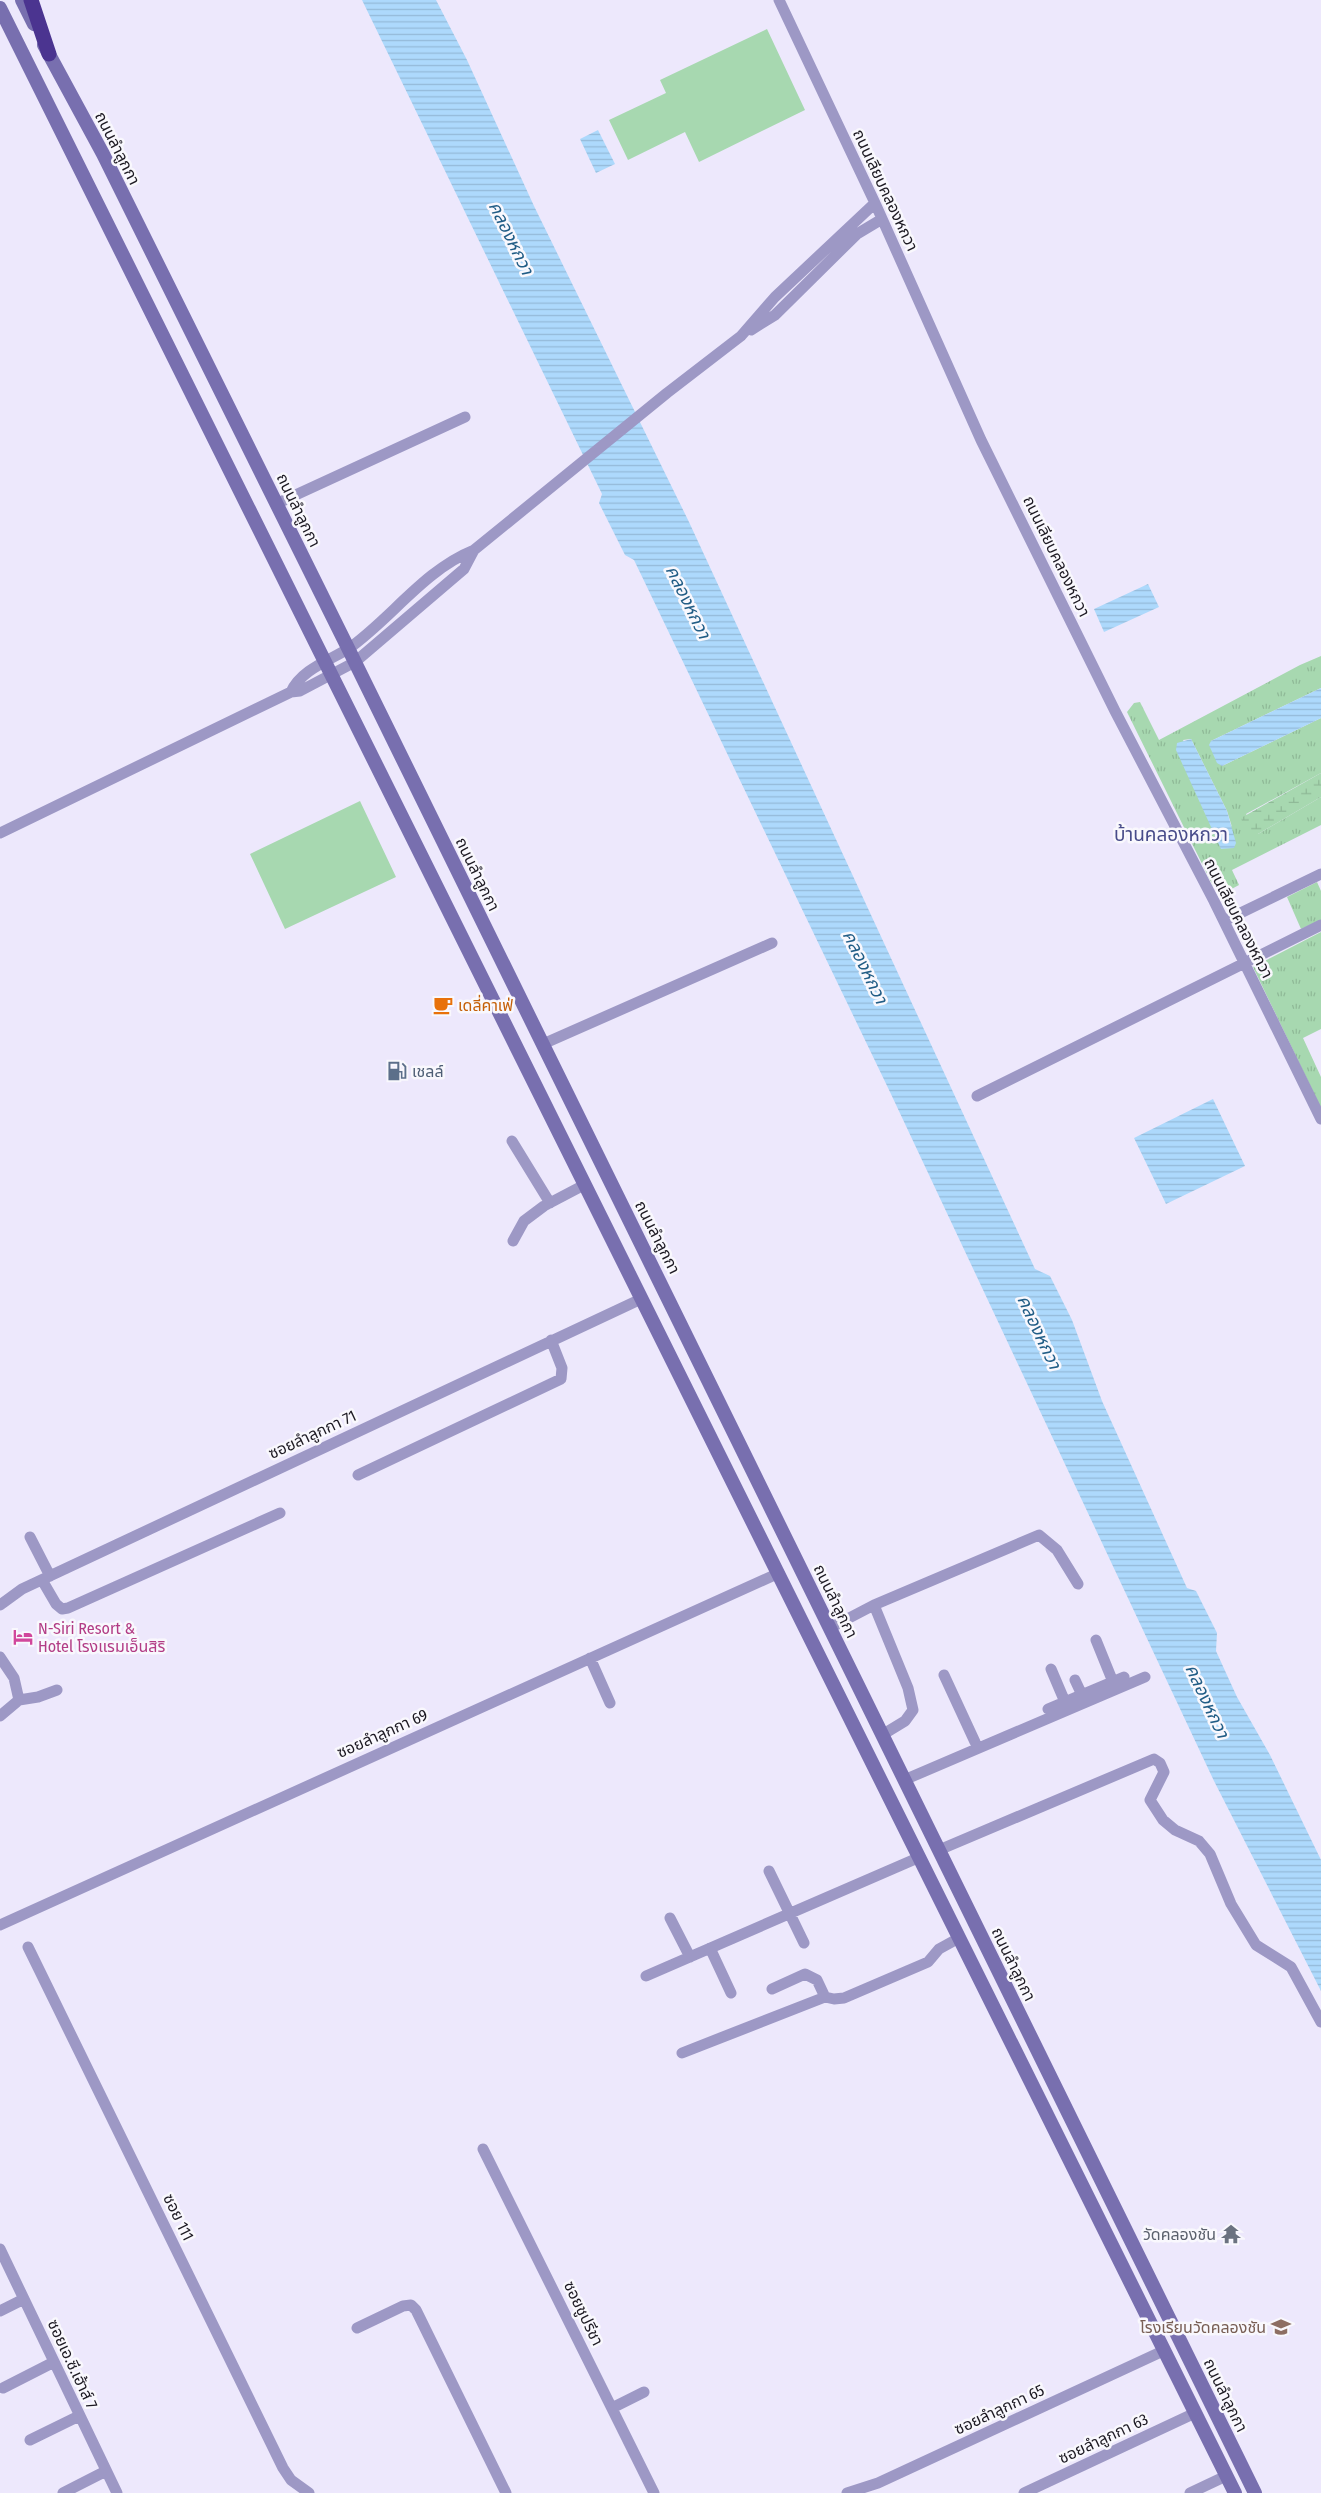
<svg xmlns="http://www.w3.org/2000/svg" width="1321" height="2493" viewBox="0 0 1321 2493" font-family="'Fira Sans Condensed','Noto Sans Thai',sans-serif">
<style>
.grass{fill:url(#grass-tufts);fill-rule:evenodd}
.wetland{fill:url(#wetland-marsh)}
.pitch{fill:#a7d8b0}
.water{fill:url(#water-rules)}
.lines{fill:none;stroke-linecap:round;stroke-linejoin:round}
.minor{stroke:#9d98c5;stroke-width:11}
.secondary{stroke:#786faf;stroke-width:14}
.motorway{stroke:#4b3490;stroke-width:15}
.labels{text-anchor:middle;stroke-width:5;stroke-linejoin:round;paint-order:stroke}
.street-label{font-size:16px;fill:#1c1922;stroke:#f9f8fd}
.food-label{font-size:16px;fill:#c56008;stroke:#f9f8fd;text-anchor:start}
.service-label{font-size:16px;fill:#4e5e75;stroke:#f9f8fd;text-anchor:start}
.hotel-label{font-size:16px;fill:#b23c85;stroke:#f9f8fd;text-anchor:start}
.worship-label{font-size:16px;fill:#5b616d;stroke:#f9f8fd;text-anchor:end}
.education-label{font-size:16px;fill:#785e54;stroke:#f9f8fd;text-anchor:end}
.water-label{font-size:18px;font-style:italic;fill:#215d86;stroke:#f9f8fd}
.quarter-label{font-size:19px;fill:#484c8a;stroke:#f9f8fd}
</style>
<defs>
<pattern id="grass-tufts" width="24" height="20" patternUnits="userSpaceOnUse" patternTransform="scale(1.25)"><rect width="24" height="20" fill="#a7d8b0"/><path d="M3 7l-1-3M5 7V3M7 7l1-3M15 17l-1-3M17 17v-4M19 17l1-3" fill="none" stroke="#8fb997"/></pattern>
<pattern id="wetland-marsh" width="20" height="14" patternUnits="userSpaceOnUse" patternTransform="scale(1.25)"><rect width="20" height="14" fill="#a7d8b0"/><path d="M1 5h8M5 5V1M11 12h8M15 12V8" fill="none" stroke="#8fb997"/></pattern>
<pattern id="water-rules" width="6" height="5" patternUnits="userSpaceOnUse" patternTransform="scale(1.25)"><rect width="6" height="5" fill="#add9fc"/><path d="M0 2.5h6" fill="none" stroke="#94bad8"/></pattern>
</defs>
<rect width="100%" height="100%" fill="#ede8fc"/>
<path class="grass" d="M1321 656V688L1211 741 1222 766 1321 718V773L1246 814 1258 834 1321 797V825L1232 870 1239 885 1226 892 1221 883 1213 886 1127 712 1134 703 1140 702 1159 740 1300 665ZM1191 739 1227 811 1232 827 1183 740Z
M1317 882 1321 891V920L1301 929 1287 897Z
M1321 932V1029L1303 1038 1321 1077V1108L1253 967Z"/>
<path class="wetland" d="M1321 773V797L1258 834 1251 836 1246 834 1241 818Z"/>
<path class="pitch" d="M767 29 805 110 699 162 685 132 628 160 609 120 666 93 660 80Z
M360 801 396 877 285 929 250 854Z"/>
<path class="water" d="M362 0H436L467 60 534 206 689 522 1035 1269 1050 1276 1072 1320 1102 1401 1187 1588 1196 1591 1217 1633 1216 1651 1237 1697 1270 1755 1321 1860V1991L1214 1781 890 1092 634 560 625 555 599 503 602 494Z
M598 130 615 164 596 173 580 139Z
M1148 584 1159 607 1104 632 1094 609Z
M1321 688V718L1222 766 1217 763 1209 745 1211 741Z
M1191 739 1227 811 1236 843 1234 848 1221 849 1176 750 1177 743Z
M1213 1099 1245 1166 1166 1204 1134 1138Z"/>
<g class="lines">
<path class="minor" d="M779 0 875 203 981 440 1115 711 1214 901 1321 1119
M751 330 775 315 857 234 882 219
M276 504 465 417
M291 692C301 670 328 661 348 649 391 619 424 570 474 550L667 393 741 336 775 297 875 203
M0 833 291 692 300 691 355 662 464 569 474 550
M1224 921 1321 874
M543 1044 772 943
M977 1096 1321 925
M512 1141 550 1203
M513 1241 524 1221 544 1206 584 1185
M358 1475 561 1379 562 1368 551 1340
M30 1537 50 1576
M42 1580 56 1604 62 1609 68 1608 280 1513
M0 1605 22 1589 641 1299
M830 1628 874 1605
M1096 1640 1113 1682
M0 1657 14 1678 19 1700 0 1716
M590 1658 610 1703
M1051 1669 1065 1702
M944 1675 975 1742
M1075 1680 1082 1695
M19 1700 38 1697 57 1690
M1048 1709 1124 1677
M882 1735 905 1721 913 1710 908 1688 874 1605 1039 1535 1057 1550 1078 1584
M904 1780 1145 1677
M939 1850 1154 1759 1160 1763 1164 1772 1150 1800 1163 1820 1175 1830 1199 1841 1210 1854 1231 1904 1256 1945 1291 1967 1321 2022
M769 1871 804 1943
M670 1918 690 1957
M0 1925 779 1573
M28 1947 283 2468 291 2480 309 2493
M710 1948 731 1993
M646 1976 920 1857
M772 1989 805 1974 817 1980 825 1997
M682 2053 825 1997 834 1999 844 1998 928 1962 939 1949 959 1938
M483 2149 654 2493
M0 2249 117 2493
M0 2311 24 2299
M357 2328 403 2306 411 2305 416 2310 506 2493
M3 2388 54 2362
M612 2408 644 2392
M30 2440 79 2416
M63 2493 106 2471
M847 2493 878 2483 1163 2351
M1024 2493 1195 2413
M1190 2493 1226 2476"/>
<path class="secondary" d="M22 0 34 24
M0 8 1235 2493
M44 45 103 154 348 648 1255 2493"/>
<path class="motorway" d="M31 0 49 54"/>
</g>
<defs>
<symbol id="cafe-bare" viewBox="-9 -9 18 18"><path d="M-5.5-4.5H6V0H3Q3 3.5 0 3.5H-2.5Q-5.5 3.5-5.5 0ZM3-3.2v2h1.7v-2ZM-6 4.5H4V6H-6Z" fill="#e8710a" stroke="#f9f8fd" stroke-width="2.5" paint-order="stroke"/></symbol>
<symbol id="fuel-bare" viewBox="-9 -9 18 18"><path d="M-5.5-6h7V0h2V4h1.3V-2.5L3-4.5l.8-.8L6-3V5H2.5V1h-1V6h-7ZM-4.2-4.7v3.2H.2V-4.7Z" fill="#5c6f8a" stroke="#f9f8fd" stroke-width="2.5" paint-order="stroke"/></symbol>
<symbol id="hotel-bare" viewBox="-9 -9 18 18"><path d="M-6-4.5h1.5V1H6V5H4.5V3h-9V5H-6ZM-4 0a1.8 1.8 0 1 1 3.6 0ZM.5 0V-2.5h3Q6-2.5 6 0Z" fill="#d1479c" stroke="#f9f8fd" stroke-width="2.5" paint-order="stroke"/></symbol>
<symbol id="temple-bare" viewBox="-9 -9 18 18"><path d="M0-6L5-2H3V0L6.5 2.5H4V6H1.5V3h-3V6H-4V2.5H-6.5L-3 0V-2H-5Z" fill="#6b7280" stroke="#f9f8fd" stroke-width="2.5" paint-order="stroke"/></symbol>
<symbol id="school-bare" viewBox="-9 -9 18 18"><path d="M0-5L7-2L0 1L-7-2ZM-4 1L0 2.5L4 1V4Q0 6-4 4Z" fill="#8d6e63" stroke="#f9f8fd" stroke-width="2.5" paint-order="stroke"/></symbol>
</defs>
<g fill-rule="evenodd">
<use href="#cafe-bare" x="429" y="991" width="28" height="28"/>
<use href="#fuel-bare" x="383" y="1057" width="28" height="28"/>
<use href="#hotel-bare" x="9" y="1623" width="28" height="28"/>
<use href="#temple-bare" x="1217" y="2220" width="28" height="28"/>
<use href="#school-bare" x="1267" y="2313" width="28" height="28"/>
</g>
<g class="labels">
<g class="street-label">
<text transform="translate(118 148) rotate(63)" y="6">ถนนลำลูกกา</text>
<text transform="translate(886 190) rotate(65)" y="6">ถนนเลียบคลองหกวา</text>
<text transform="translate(299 510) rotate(64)" y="6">ถนนลำลูกกา</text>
<text transform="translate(1057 556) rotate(64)" y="6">ถนนเลียบคลองหกวา</text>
<text transform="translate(478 874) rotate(64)" y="6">ถนนลำลูกกา</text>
<text transform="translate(1239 918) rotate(63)" y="6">ถนนเลียบคลองหกวา</text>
<text transform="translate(658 1237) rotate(63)" y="6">ถนนลำลูกกา</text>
<text transform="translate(312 1434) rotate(-25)" y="6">ซอยลำลูกกา 71</text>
<text transform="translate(836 1601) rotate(64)" y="6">ถนนลำลูกกา</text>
<text transform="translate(382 1733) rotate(-24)" y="6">ซอยลำลูกกา 69</text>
<text transform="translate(1014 1964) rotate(64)" y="6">ถนนลำลูกกา</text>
<text transform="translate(179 2217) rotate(64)" y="6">ซอย 111</text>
<text transform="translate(584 2313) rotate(64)" y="6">ซอยชูปรีชา</text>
<text transform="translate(73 2364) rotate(65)" y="6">ซอยเอ.ซี.เฮ้าส์ 7</text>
<text transform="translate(1226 2395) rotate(64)" y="6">ถนนลำลูกกา</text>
<text transform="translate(999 2409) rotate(-25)" y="6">ซอยลำลูกกา 65</text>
<text transform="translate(1103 2438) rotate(-25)" y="6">ซอยลำลูกกา 63</text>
</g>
<g class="food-label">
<text x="458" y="1011">เดลี่คาเฟ่</text>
</g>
<g class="service-label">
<text x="412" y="1077">เชลล์</text>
</g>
<g class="hotel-label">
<text x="38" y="1634">N-Siri Resort &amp;<tspan x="38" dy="18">Hotel โรงแรมเอ็นสิริ</tspan></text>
</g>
<g class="worship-label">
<text x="1216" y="2240">วัดคลองชัน</text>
</g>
<g class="education-label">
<text x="1266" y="2333">โรงเรียนวัดคลองชัน</text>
</g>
<g class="water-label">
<text transform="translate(511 238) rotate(64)" y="6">คลองหกวา</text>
<text transform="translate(688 602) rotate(64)" y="6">คลองหกวา</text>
<text transform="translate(865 967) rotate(64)" y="6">คลองหกวา</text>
<text transform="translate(1039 1332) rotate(65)" y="6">คลองหกวา</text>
<text transform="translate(1207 1701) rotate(65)" y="6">คลองหกวา</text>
</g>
<g class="quarter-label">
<text x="1171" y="841">บ้านคลองหกวา</text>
</g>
</g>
</svg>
